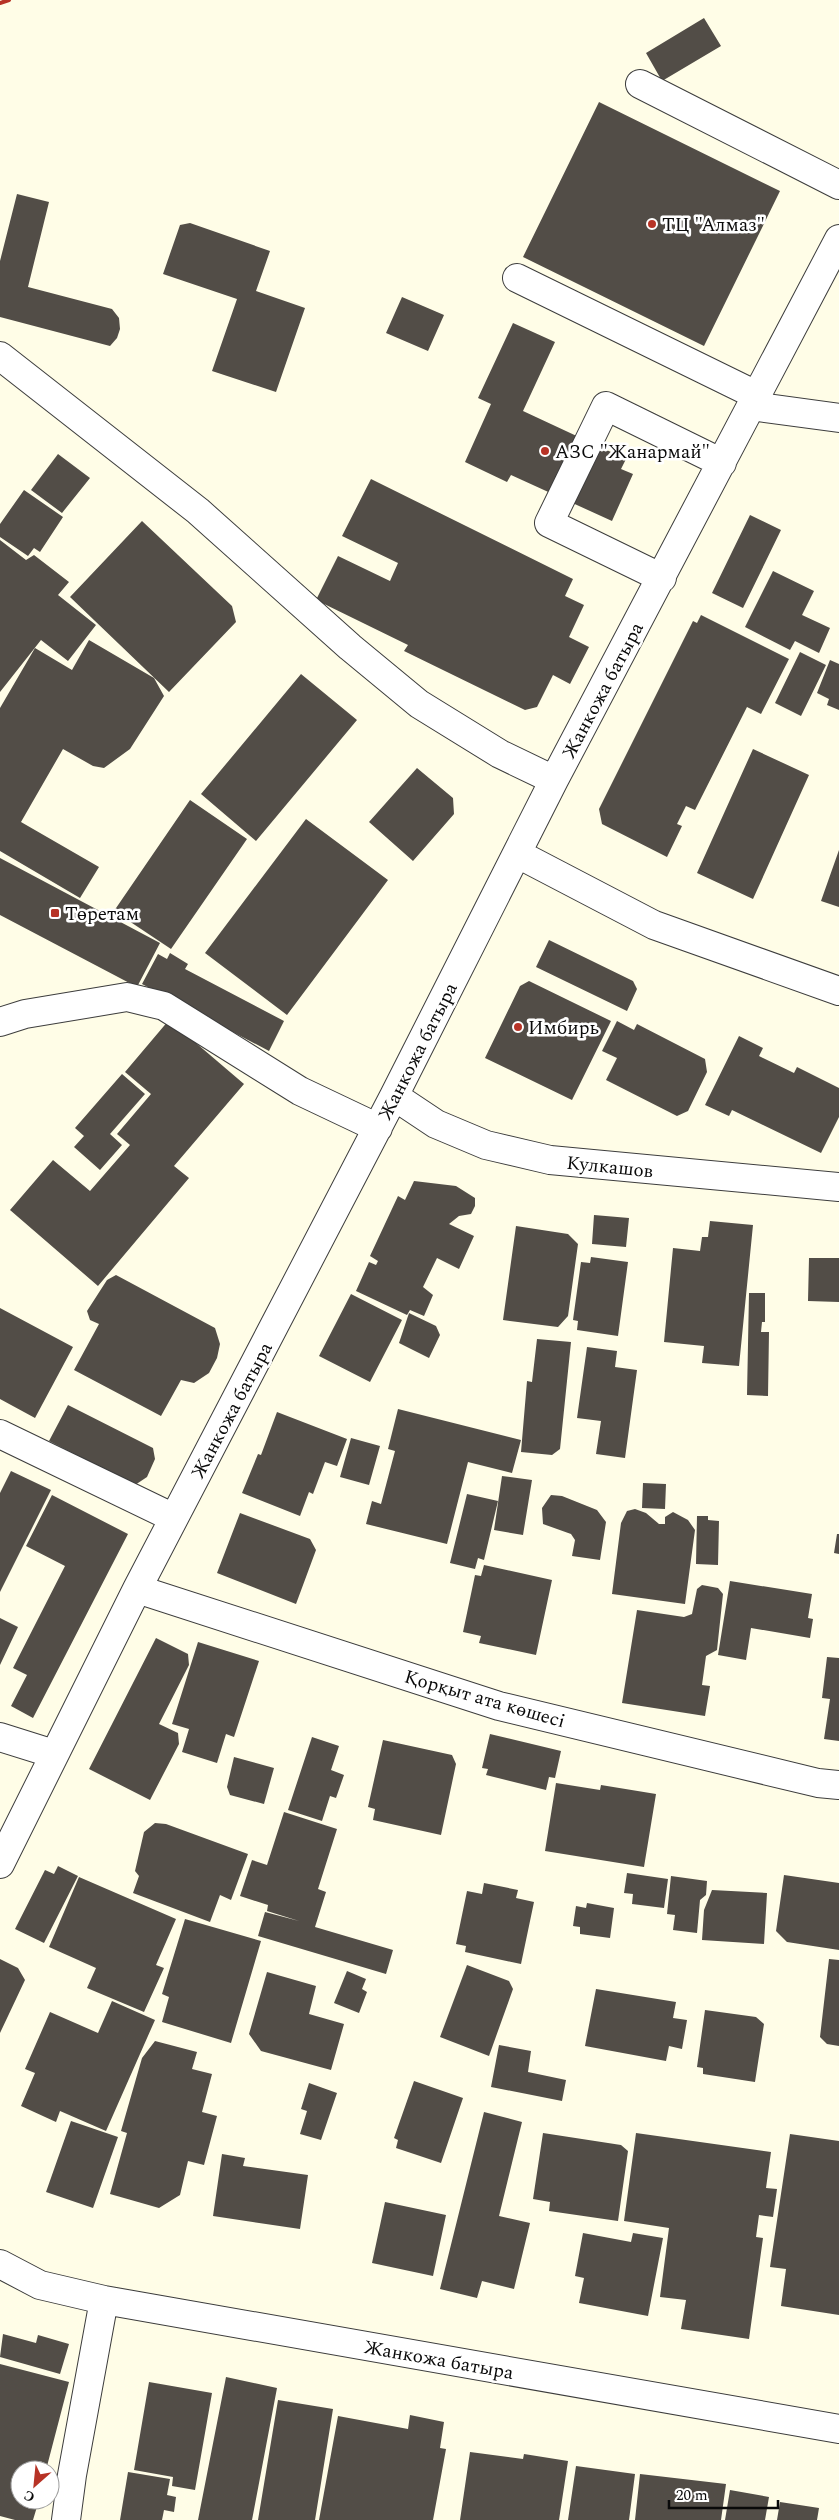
<svg xmlns="http://www.w3.org/2000/svg" width="839" height="2520" viewBox="0 0 839 2520" font-family="Spectral,serif">
<style>
.building{fill:#524d47}
.lines{fill:none;stroke-linecap:round;stroke-linejoin:round}
.minor-casing{stroke:#3d3d3d;stroke-width:30}
.minor{stroke:#fff;stroke-width:28}
.rail{stroke:#b73326;stroke-width:4}
.poi-dot{fill:#b73326;stroke:#fff;stroke-width:2}
.labels{text-anchor:middle;stroke-width:5;stroke-linejoin:round;paint-order:stroke}
.poi-label{font-size:19px;fill:#0a0a0a;stroke:#fff;text-anchor:start}
.street-label{font-size:19px;fill:#0a0a0a;stroke:#fff}
</style>
<rect width="100%" height="100%" fill="#fffde7"/>
<path class="building" d="M704 18 721 46 662 81 646 53Z
M599 102 780 191 704 346 523 257Z
M17 194 49 202 28 287 112 309 119 318 120 329 117 338 110 346 0 317V261Z
M190 223 270 251 256 291 305 308 276 392 212 371 237 299 163 274 180 225Z
M402 297 444 315 428 351 386 333Z
M513 323 555 342 523 411 626 459 621 469 633 474 612 521 511 475 507 482 465 462 491 404 478 398Z
M58 454 90 478 62 513 31 490Z
M371 479 573 579 565 596 584 605 569 637 589 647 570 684 553 675 537 707 525 710 404 651 408 645 316 600 338 556 390 581 398 563 342 536Z
M24 490 63 517 40 552 34 548 28 556 0 537V524Z
M750 515 781 530 743 608 712 593Z
M142 521 232 606 236 622 169 692 70 597Z
M0 540 26 560 34 555 69 582 58 595 96 625 68 661 41 640 0 692Z
M773 571 814 591 802 615 830 628 819 653 795 641 790 650 745 627Z
M701 615 789 659 761 714 747 707 695 810 686 806 677 824 682 826 667 857 602 824 599 809 693 621 697 623Z
M89 640 154 678 164 696 130 749 104 768 93 766 63 749 21 822 99 867 80 898 0 851V708L35 648 72 670Z
M800 652 826 665 801 716 775 703Z
M830 660 839 664V710L827 705 829 699 817 693Z
M301 674 357 720 256 841 201 794Z
M753 749 809 775 753 899 697 873Z
M417 768 453 798 454 814 413 861 369 822Z
M190 800 247 839 171 949 114 911Z
M306 819 388 880 287 1015 205 953Z
M839 850V907L821 901Z
M0 858 160 943 137 987 0 915Z
M549 940 633 981 637 989 627 1011 536 967Z
M170 953 188 964 185 969 284 1021 269 1051 142 984 158 954 167 959Z
M529 981 611 1021 572 1100 485 1058 520 986Z
M169 1020 244 1084 174 1166 189 1178 98 1286 10 1210 53 1160 90 1191 130 1145 117 1134 151 1094 125 1072Z
M617 1021 634 1030 637 1024 705 1059 707 1072 688 1111 677 1116 606 1080 617 1058 602 1051Z
M739 1036 763 1048 759 1056 794 1073 797 1067 839 1088V1117L821 1153 732 1110 729 1116 705 1105Z
M122 1074 145 1094 110 1134 122 1145 100 1170 74 1147 84 1136 75 1128Z
M414 1181 456 1186 475 1198V1206L471 1214 459 1216 449 1224 474 1236 459 1269 437 1258 423 1287 433 1295 424 1316 410 1310 407 1315 356 1291 369 1262 376 1265 378 1261 370 1256 398 1196 405 1200Z
M594 1215 629 1218 626 1247 592 1244Z
M710 1221 753 1225 739 1366 702 1363 704 1346 664 1342 673 1248 700 1251 702 1237H708Z
M516 1226 568 1234 578 1244 568 1316 558 1327 503 1320Z
M591 1257 628 1262 618 1336 577 1330 578 1321 573 1320 581 1262 590 1263Z
M809 1258H839V1302L808 1301Z
M116 1275 215 1328 220 1344 217 1358 209 1373 194 1383 181 1380 161 1416 74 1370 99 1324 90 1320 87 1311 107 1280Z
M749 1293H765V1322H762L761 1332H769L768 1396 747 1395Z
M351 1294 402 1320 370 1382 319 1356Z
M0 1308 73 1347 35 1418 0 1399Z
M409 1313 436 1326 440 1335 429 1358 399 1343Z
M537 1339 571 1342 560 1449 552 1455 521 1452 527 1381 532 1382Z
M587 1347 617 1351 615 1367 637 1370 625 1458 596 1454 601 1421 577 1418Z
M68 1405 153 1448 155 1459 147 1477 135 1485 49 1441Z
M398 1409 521 1440 512 1473 468 1462 447 1544 366 1524 372 1501 381 1504 395 1451 388 1449Z
M277 1412 347 1439 337 1466 325 1462 313 1494 309 1492 300 1516 242 1493 258 1454 261 1455Z
M351 1438 380 1446 369 1485 340 1477Z
M11 1471 51 1490 0 1592V1493Z
M502 1476 532 1480 523 1535 494 1530Z
M643 1483 666 1484 665 1509 642 1508Z
M467 1494 498 1501 484 1560 478 1558 475 1569 450 1563Z
M52 1495 128 1534 33 1718 11 1706 27 1675 13 1668 65 1566 26 1546Z
M551 1495 562 1496 597 1510 606 1522 600 1560 572 1556 575 1540 571 1534 543 1524 542 1508Z
M635 1509 646 1513 659 1524H665V1517L673 1512 688 1520 695 1530 685 1604 612 1594 621 1523 627 1511Z
M240 1513 310 1539 316 1550 296 1604 217 1573Z
M697 1516H708V1520L719 1521 718 1565 696 1564Z
M837 1534H839V1554L834 1553Z
M484 1565 552 1580 536 1655 479 1643 481 1636 463 1632 475 1575 481 1576Z
M730 1581 812 1594 808 1618 813 1619 810 1638 751 1628 746 1660 718 1655Z
M702 1585 718 1588 723 1594 717 1650 706 1656 702 1685 710 1686 705 1716 622 1703 637 1610 684 1617 692 1614 697 1589Z
M0 1618 18 1627 0 1665Z
M156 1638 188 1654 189 1665 159 1724 178 1733 179 1744 150 1800 89 1769Z
M198 1642 259 1661 234 1737 226 1734 217 1763 182 1752 189 1729 172 1724Z
M827 1657 839 1658V1741L824 1739 830 1699 822 1698Z
M490 1734 561 1751 555 1778 549 1777 546 1790 486 1775 488 1769 482 1768Z
M312 1737 339 1746 331 1770 344 1775 336 1798 330 1796 322 1821 288 1810Z
M383 1740 452 1755 456 1764 441 1835 373 1820 375 1809 368 1807Z
M234 1757 274 1768 264 1804 230 1795 227 1787Z
M556 1783 600 1790 601 1785 656 1794 644 1867 545 1851Z
M284 1812 337 1829 318 1889 326 1892 315 1927 393 1950 386 1974 258 1936 265 1912 299 1921 267 1911 268 1905 240 1896 252 1860 267 1865Z
M155 1823 166 1824 248 1854 231 1900 220 1895 210 1922 133 1893 139 1876 135 1871 144 1832Z
M58 1866 78 1876 44 1943 15 1929 45 1870 54 1874Z
M627 1873 668 1879 664 1908 632 1904 633 1894 624 1893Z
M784 1875 839 1883V1950L787 1942 776 1931Z
M671 1876 707 1881 706 1895 700 1900 697 1933 673 1930 675 1915 667 1914Z
M79 1877 176 1919 156 1965 164 1968 144 2012 87 1988 96 1968 49 1947Z
M484 1883 518 1890 516 1898 534 1902 521 1964 465 1952 466 1946 456 1944 467 1891 482 1894Z
M712 1890 767 1893 764 1944 702 1940 704 1910Z
M587 1903 614 1908 610 1938 580 1934V1927L573 1926 576 1906 586 1908Z
M185 1919 261 1941 231 2043 162 2022 169 1997 162 1994Z
M0 1959 18 1968 25 1980 0 2033Z
M829 1959 839 1960V2046L827 2044 820 2037Z
M467 1965 509 1981 513 1989 489 2056 440 2037Z
M347 1971 366 1979 362 1989 367 1992 359 2013 334 2003Z
M267 1972 316 1986 309 2014 344 2024 331 2070 261 2051 249 2034Z
M596 1989 676 2002 673 2018 687 2020 682 2049 669 2046 666 2061 585 2046Z
M112 2001 155 2020 106 2131 60 2111 56 2122 21 2106 35 2073 25 2069 50 2012 98 2033Z
M705 2010 756 2017 764 2024 755 2082 703 2074V2068L697 2067Z
M155 2041 197 2052 192 2069 212 2074 202 2112 217 2116 204 2165 188 2161 180 2195 159 2208 110 2194 127 2133 121 2131 142 2058Z
M499 2045 531 2051 528 2072 566 2080 562 2101 491 2087Z
M414 2081 463 2098 441 2163 396 2148 398 2140 394 2138Z
M309 2083 337 2093 321 2140 300 2134 307 2111 301 2109Z
M484 2112 522 2122 499 2216 530 2223 514 2289 482 2281 477 2298 440 2289Z
M71 2121 118 2137 93 2208 46 2192Z
M543 2133 621 2145 628 2151 618 2221 549 2211 550 2202 533 2199Z
M636 2133 771 2152 766 2188 777 2189 773 2217 759 2215 756 2237 763 2238 749 2339 681 2329 686 2300 660 2297 669 2228 624 2221Z
M790 2134 839 2141V2315L781 2306 786 2269 770 2267Z
M222 2154 245 2158 243 2166 308 2175 300 2229 213 2216Z
M385 2202 446 2215 433 2276 372 2263Z
M583 2233 631 2242 633 2233 663 2238 648 2316 579 2303 584 2278 575 2276Z
M3 2334 36 2343 38 2335 69 2344 60 2374 0 2357Z
M0 2364 69 2382 46 2470H20V2500H39L33 2520H15L0 2516Z
M226 2377 277 2388 252 2520H198Z
M149 2382 212 2393 195 2490 172 2486 173 2477 134 2470Z
M278 2400 333 2409 315 2520H258Z
M410 2415 444 2422 440 2448 446 2449 433 2520H319L338 2416 408 2429Z
M470 2452 523 2459 524 2454 568 2461 559 2520H460Z
M576 2466 635 2474 629 2520H568Z
M128 2472 170 2479 167 2495 176 2497 174 2512 164 2510 162 2520H120Z
M640 2474 726 2484 721 2520H635Z
M730 2490 769 2497 765 2520H725Z
M780 2502 819 2508 817 2520H777Z"/>
<g class="lines">
<defs>
<path id="minor" d="M640 84 839 185
M517 278 756 395
M0 356 198 511 350 647 419 704 500 754 554 780
M751 406 839 418
M662 578 549 523 606 406 722 463
M518 854 654 925 839 991
M0 1022 25 1014 127 997 164 1006 300 1091 378 1128
M394 1096 436 1124 486 1145 550 1160 839 1187
M0 1434 174 1518
M137 1589 499 1706 818 1783 839 1785
M0 1737 54 1754
M0 1864 137 1589 394 1096 554 780 839 239
M0 2264 40 2285 104 2300 839 2429
M66 2520 72 2475 104 2300"/>
</defs>
<use href="#minor" class="minor-casing"/>
<use href="#minor" class="minor"/>
<path class="rail" d="M0 3 9 0"/>
</g>
<g class="poi-dot">
<circle cx="652" cy="224" r="5"/>
<circle cx="545" cy="451" r="5"/>
<rect x="50" y="908" width="10" height="10" rx="2.5"/>
<circle cx="518" cy="1027" r="5"/>
</g>
<g class="labels">
<g class="poi-label">
<text x="662" y="231">ТЦ "Алмаз"</text>
<text x="555" y="458">АЗС "Жанармай"</text>
<text x="65" y="920">Төретам</text>
<text x="528" y="1034">Имбирь</text>
</g>
<g class="street-label">
<text transform="translate(602 690) rotate(-62)" y="7">Жанкожа батыра</text>
<text transform="translate(417 1051) rotate(-63)" y="7">Жанкожа батыра</text>
<text transform="translate(610 1166) rotate(6)" y="7">Кулкашов</text>
<text transform="translate(231 1410) rotate(-62)" y="7">Жанкожа батыра</text>
<text transform="translate(485 1698) rotate(16)" y="7">Қорқыт ата көшесі</text>
<text transform="translate(439 2359) rotate(10)" y="7">Жанкожа батыра</text>
</g>
</g>
<g transform="translate(35 2485) rotate(207)"><circle r="24" fill="#ffffff" stroke="#9d9d9d"/>
<path d="M0-4L9 19L0 12L-9 19Z" fill="#b73326"/>
<text y="-8" font-size="14" font-weight="bold" text-anchor="middle" fill="#0a0a0a">С</text>
</g>
<path d="M669 2500v8h109v-8" fill="none" stroke="#0a0a0a" stroke-width="2.5"/>
<text x="676" y="2500" font-size="15" fill="#0a0a0a" stroke="#ffffff" stroke-width="4" paint-order="stroke">20 m</text>
</svg>
